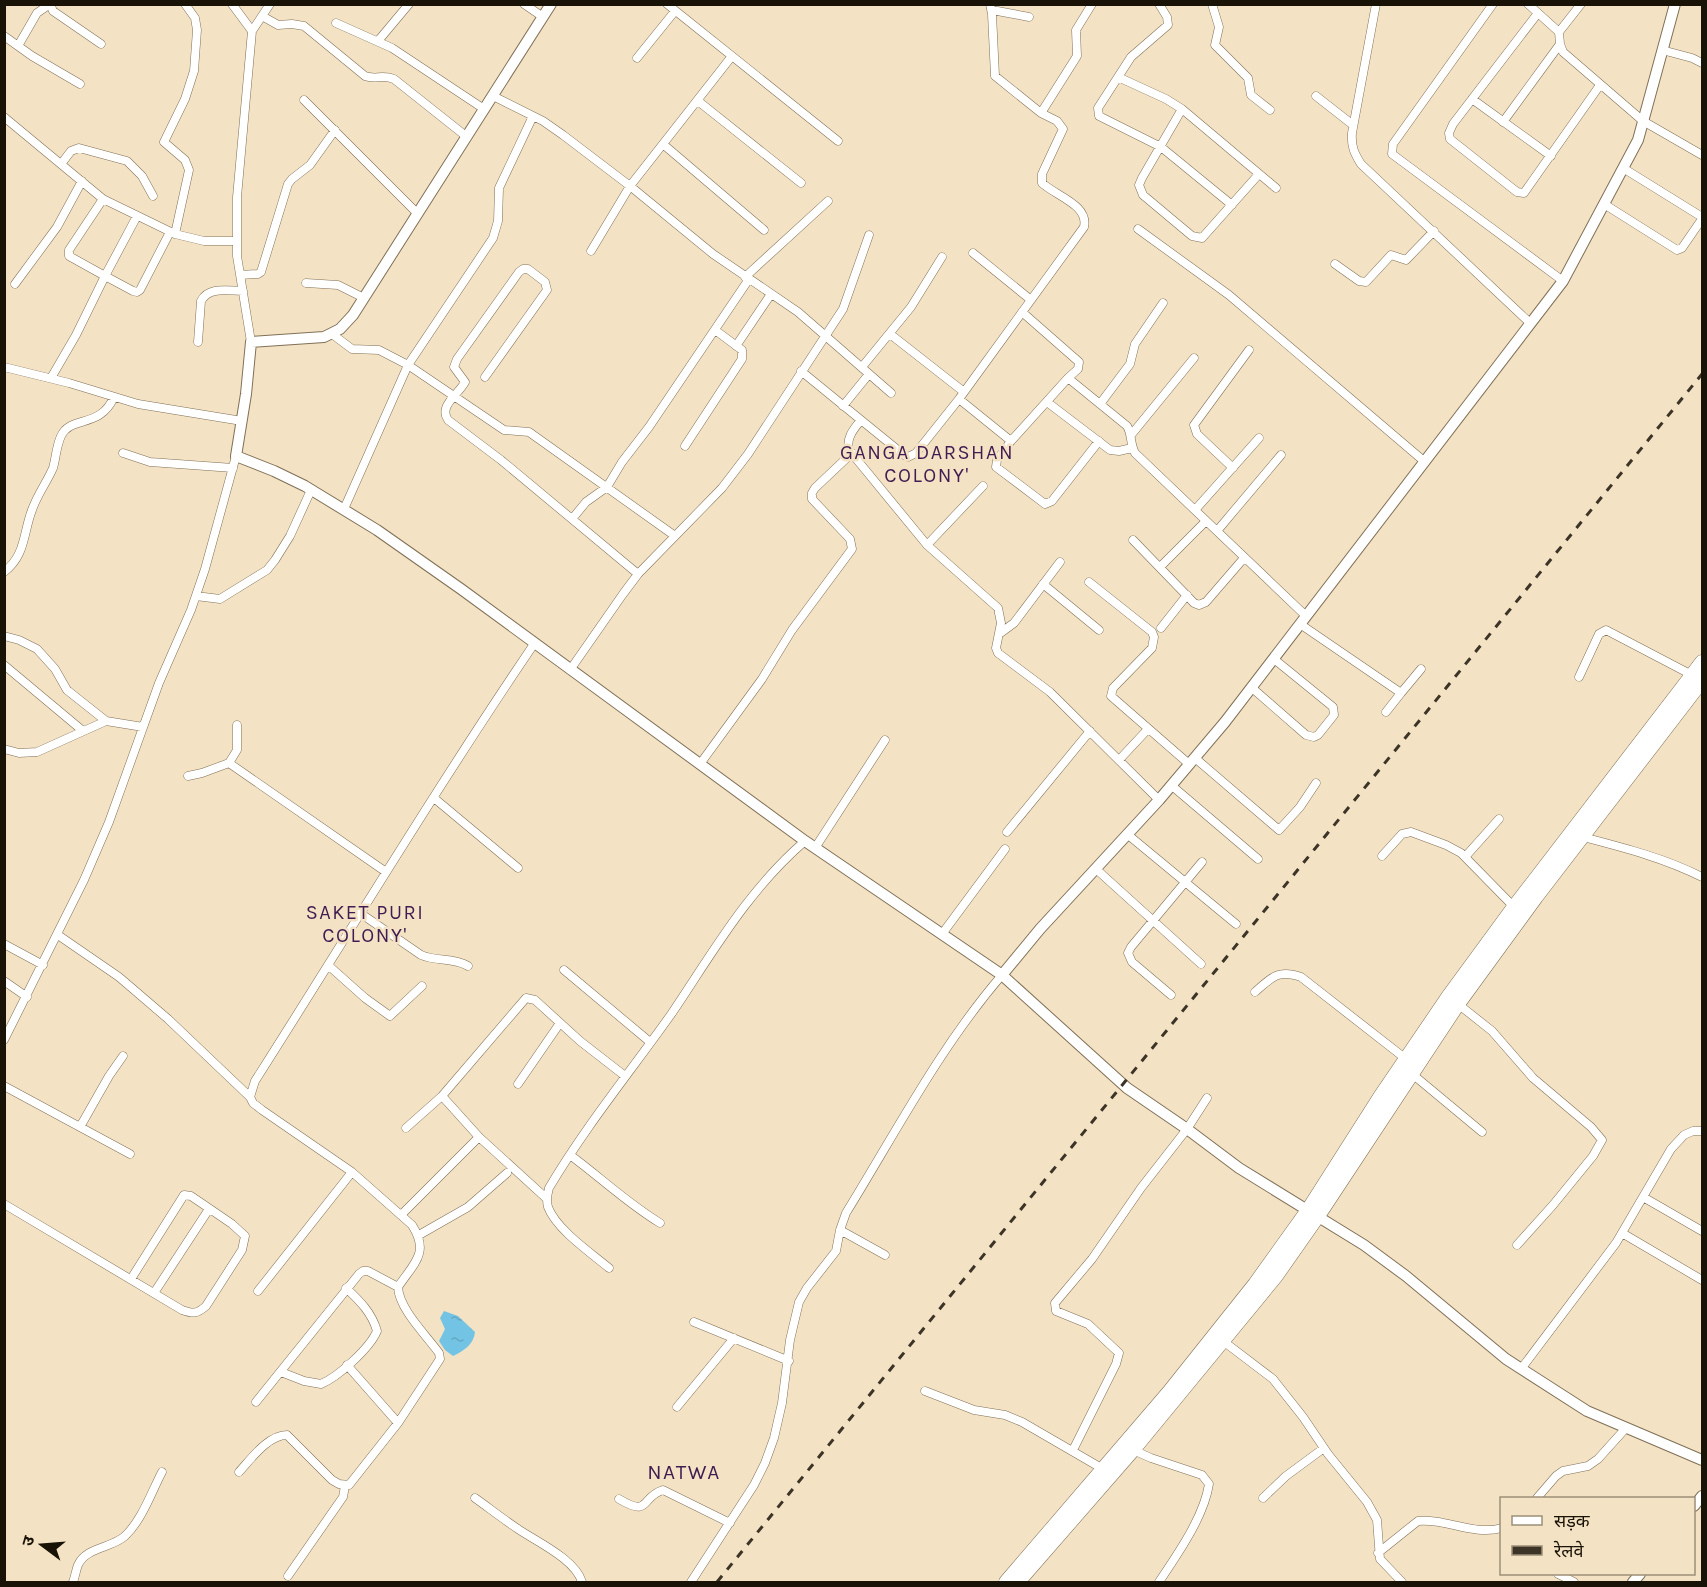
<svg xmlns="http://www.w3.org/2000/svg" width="1707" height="1587" viewBox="0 0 1707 1587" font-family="Karla,'Noto Sans Devanagari',sans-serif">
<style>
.water{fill:url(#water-ripples)}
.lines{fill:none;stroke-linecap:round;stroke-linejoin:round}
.street-casing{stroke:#807056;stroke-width:9}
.secondary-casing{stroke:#807056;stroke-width:12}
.highway-casing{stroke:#807056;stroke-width:15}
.street{stroke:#fff;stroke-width:8}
.secondary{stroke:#fff;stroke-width:10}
.highway{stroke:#fff;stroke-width:14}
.rail{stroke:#3c3426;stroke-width:3;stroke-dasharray:8 8;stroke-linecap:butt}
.labels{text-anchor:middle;stroke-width:5;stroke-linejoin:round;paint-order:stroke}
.neighbourhood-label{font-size:20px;letter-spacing:1.5px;fill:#401c53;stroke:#f4e2c4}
.quarter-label{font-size:21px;letter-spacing:1.5px;fill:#401c53;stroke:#f4e2c4}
</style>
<defs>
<pattern id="water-ripples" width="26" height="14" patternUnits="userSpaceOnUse" patternTransform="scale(1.5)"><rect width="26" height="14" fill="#73c4e4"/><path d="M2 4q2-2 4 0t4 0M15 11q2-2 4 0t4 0" fill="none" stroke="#63a7c2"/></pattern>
</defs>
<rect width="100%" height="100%" fill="#f4e2c4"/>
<path class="water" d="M444 1311 458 1316 475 1332C474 1344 464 1351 453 1356L445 1350 439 1341 445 1329 440 1318Z"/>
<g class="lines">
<defs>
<path id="street" d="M232 4 252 31 237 197V256L251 342
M524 4 543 17
M667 4 838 141
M990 4 992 14 995 76 1041 113 1077 56 1076 30 1092 4
M1159 4 1167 17 1168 25 1131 57 1098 108 1099 116 1161 147 1232 205
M1212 4 1219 27 1215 45 1248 78 1251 95 1270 110
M1376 4 1352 133C1351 146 1354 153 1361 164L1530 323
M1493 4 1393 144 1392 154 1563 281
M1528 4 1559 32 1581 4
M992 10 1029 17
M1538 13 1453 124 1449 133 1450 139 1517 192 1524 193 1600 85
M262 16 278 25 292 24 304 26 365 76C375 80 383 74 394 79L467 137
M336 23 392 48 484 109
M252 31 270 4
M1559 32 1560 44 1563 52 1643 121 1702 155
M4 36 32 56 80 84
M378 41 409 4
M18 46 37 13 50 4 53 11 101 44
M1662 50 1692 58 1702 63
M637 58 675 11
M1118 77 1166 99 1182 109 1276 188
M493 96 543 121 563 135 630 186 713 254 798 312 891 393
M1316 96 1353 125
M1472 99 1551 156
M304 100 418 214
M698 101 801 183
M1182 109 1142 178 1139 185 1143 195 1192 236 1202 238 1259 174
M4 117 103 199 175 234 204 241H237
M1503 122 1560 44
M664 145 764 230
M61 164 71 151 79 148 127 161 142 176 153 196
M1623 168 1702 217
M1604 204 1677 250 1682 248 1702 219
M137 216 105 276 133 291 137 292 140 290 170 232
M1138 229 1229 295 1425 462
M175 234 189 170 185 160 164 142 185 99 194 71 197 30 195 18 185 4
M591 251 630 186 732 56
M973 253 1031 300
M1335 264 1359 281 1366 282 1391 255 1406 260 1434 231
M240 275 258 274 261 272 288 184 292 179 310 165 335 130
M745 277 828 201
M306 283 338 285 364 298
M15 284 57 227 82 181
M1022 312 1079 362 1078 369 1068 378
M332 334 352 349 379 350 408 365 504 430 529 432 675 536
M890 334 964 392
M198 342 201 301C209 286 228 291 243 291
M736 346 771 294
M4 367 69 383 138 404 242 421
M862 367 911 307 942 257
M801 371 861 420C854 429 846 437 849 450L927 545 998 608 1001 623 996 648 998 653 1050 692 1159 800
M485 377 547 290 545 282 528 269H523L519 272 457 359 454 367 465 382C459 394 438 406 448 420L501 460 638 574
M51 378 76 335 105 276 69 256V250L103 199
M959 399 1011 441 1068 378 1127 426C1132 434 1130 444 1135 453L1306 616
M1047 402 1110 450 1119 451 1132 448
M1100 404 1130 364 1135 344 1163 303
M843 406 869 374
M861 420 904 455 908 457 916 453 959 399 1084 227C1089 205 1056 196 1042 183V174L1063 129 1057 121 1041 113
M1131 435 1194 358
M1011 441 997 460 996 467 1045 504 1052 501 1099 441
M685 446 742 359V350L715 330
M123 453 150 462 233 468
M1233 468 1197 434 1194 425 1249 350
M344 509 408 365 493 238 498 221 499 188 533 116
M1195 510 1259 438
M572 519 586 502 607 487 622 462 649 427 749 279
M1217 531 1281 455
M1133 540 1194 603 1199 605 1206 602 1244 558
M927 545 983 486
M1160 567 1206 521
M4 572C26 555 23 533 32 510 37 495 47 482 53 468 56 458 56 447 61 436 71 415 100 429 114 397
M1089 582 1152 632 1154 637 1152 648 1113 688 1111 696 1189 764
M1043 584 1099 630
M196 596 220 599 267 570 275 560 290 536 311 490
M1300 624 1401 693 1421 669
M1161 628 1187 595
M999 634 1014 623 1060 562
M4 636 19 640 37 649 55 669 67 690 106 721
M4 665 83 731
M570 670 623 594 638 574 722 488 748 454 843 309 869 235
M1579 677 1599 634 1606 630 1692 675
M1251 687 1306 735 1314 737 1318 735 1334 715 1333 707 1274 659
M1386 712 1401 693
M4 749 19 753 37 752 106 721 143 727
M1195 758 1279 830 1300 807 1316 783
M1119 760 1148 729
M229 763 237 750V725
M700 764 762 679 792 630 852 549 850 539 812 499V493L815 488 852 453
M188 776 202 773 229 763 386 872
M1171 785 1258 859
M434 798 518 868
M1007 832 1090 731
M1127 834 1236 924
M1583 837C1625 848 1664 858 1702 877
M815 848 885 740
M1382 856 1402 834 1411 832 1446 845 1461 853 1514 907
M1465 857 1499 819
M1096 869 1201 964
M360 913 421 955C437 962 452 957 468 966
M942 934 1005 849
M58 935 119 977 168 1019 250 1097
M4 944 43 965
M328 965 365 998 390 1016 422 986
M564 970 650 1042
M4 981 27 997
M1255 992C1272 977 1278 969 1301 977L1406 1059
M1171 995 1132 962 1128 953 1131 947 1202 862
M1458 1004 1492 1031 1533 1078 1591 1127 1602 1140 1593 1156 1553 1205 1517 1245
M4 1040 84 880 109 822 159 683 191 610 205 569 236 456
M1411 1073 1482 1132
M518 1084 560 1023
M4 1086 130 1154
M442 1096 479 1137 546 1198
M80 1127 109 1076 123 1056
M406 1128 442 1096 526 998 535 1000 580 1041 625 1076
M570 1155C600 1177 627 1203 660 1223
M1643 1197 1702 1231
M4 1204 182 1310C193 1314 197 1314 206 1306L242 1250 245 1236 232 1224 191 1196 184 1195 131 1279
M402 1214 479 1137
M840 1230 885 1255
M1622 1233 1702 1280
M419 1235 468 1207 507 1173
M609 1268C591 1253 556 1229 548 1207 546 1200 547 1195 549 1188 585 1127 631 1071 672 1013 713 952 748 890 805 841
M258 1291 352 1172
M154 1293 209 1209
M694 1322 789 1361
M1223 1341 1273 1379 1303 1417 1328 1454 1367 1502 1377 1520 1380 1559 1402 1582
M347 1365 398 1423
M1521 1369 1616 1243 1671 1149 1684 1135 1693 1131H1702
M281 1372 304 1381 321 1384C338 1377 370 1348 377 1331 372 1313 360 1301 346 1288
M925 1391 974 1410 1005 1415 1022 1422 1103 1469
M256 1402 359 1274 363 1271H368L398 1287
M677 1407 734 1338
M1073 1450 1116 1364 1119 1353 1088 1324 1056 1311 1055 1303 1092 1259 1141 1188 1187 1129 1207 1098
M1133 1450 1151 1458 1202 1475 1209 1484C1204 1517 1177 1555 1159 1582
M239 1472C251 1459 268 1435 287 1435L332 1480 339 1484 349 1485 398 1423 440 1359 439 1353C426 1335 399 1309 398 1287 414 1263 430 1253 412 1225L352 1172 262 1110 253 1103 250 1097 255 1081C348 935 437 787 534 644
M475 1498C489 1508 503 1519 518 1529 537 1542 575 1559 582 1582
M1263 1498 1286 1476 1324 1448
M1537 1498 1556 1476 1563 1471 1588 1466 1598 1459 1625 1429
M619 1499C651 1518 640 1497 663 1490L730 1523
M1378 1553 1418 1521C1446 1518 1473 1536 1502 1528
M1558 1574 1574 1582
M288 1576 343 1497 345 1486
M73 1582C75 1577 76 1570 78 1565 86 1547 112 1548 125 1536 142 1520 151 1493 162 1472
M691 1582 754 1485 765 1463 774 1438 782 1403 790 1340 799 1302 807 1288 836 1251 840 1230 846 1213C896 1132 940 1047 1002 975"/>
<path id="secondary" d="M551 4 353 315 340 329 324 337 251 342 246 394 236 456 274 471 305 486 377 530 461 589 805 841 1002 975 1127 1088 1187 1129 1239 1168 1364 1245 1406 1276 1506 1359 1587 1411 1702 1460
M1002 975 1040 929 1159 800 1225 722 1563 281 1638 140 1675 4
M1694 1506 1702 1496
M1633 1582 1640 1574"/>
<path id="highway" d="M1006 1582 1169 1392 1255 1284 1308 1210 1380 1097 1448 997 1514 907 1702 662
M1018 1582 1133 1450 1276 1276 1318 1216 1458 1004 1536 897 1702 681"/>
</defs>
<use href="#street" class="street-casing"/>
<use href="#secondary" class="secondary-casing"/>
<use href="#highway" class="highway-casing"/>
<use href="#street" class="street"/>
<use href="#secondary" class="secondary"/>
<use href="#highway" class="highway"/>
<path class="rail" d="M717 1582 1702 374"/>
</g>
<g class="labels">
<g class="neighbourhood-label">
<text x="927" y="459">GANGA DARSHAN<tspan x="927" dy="23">COLONY'</tspan></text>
<text x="365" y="919">SAKET PURI<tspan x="365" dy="23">COLONY'</tspan></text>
</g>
<g class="quarter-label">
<text x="684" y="1479">NATWA</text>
</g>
</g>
<rect width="1707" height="1587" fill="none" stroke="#181207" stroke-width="12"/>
<rect x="1500" y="1497" width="195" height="78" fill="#f4e2c4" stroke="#9c8f78" stroke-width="1.5"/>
<rect x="1512" y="1516" width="30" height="9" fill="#ffffff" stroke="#9c8f78" stroke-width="1.5"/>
<text x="1554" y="1527" font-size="18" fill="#181207">सड़क</text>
<rect x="1512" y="1546" width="30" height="9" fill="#3c3426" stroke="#9c8f78" stroke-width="1.5"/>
<text x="1554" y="1557" font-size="18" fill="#181207">रेलवे</text>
<g transform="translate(42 1545) rotate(286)" stroke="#f4e2c4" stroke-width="4.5" paint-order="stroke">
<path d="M0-4.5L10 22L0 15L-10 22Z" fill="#181207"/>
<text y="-9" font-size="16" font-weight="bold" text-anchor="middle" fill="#181207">उ</text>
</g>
</svg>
